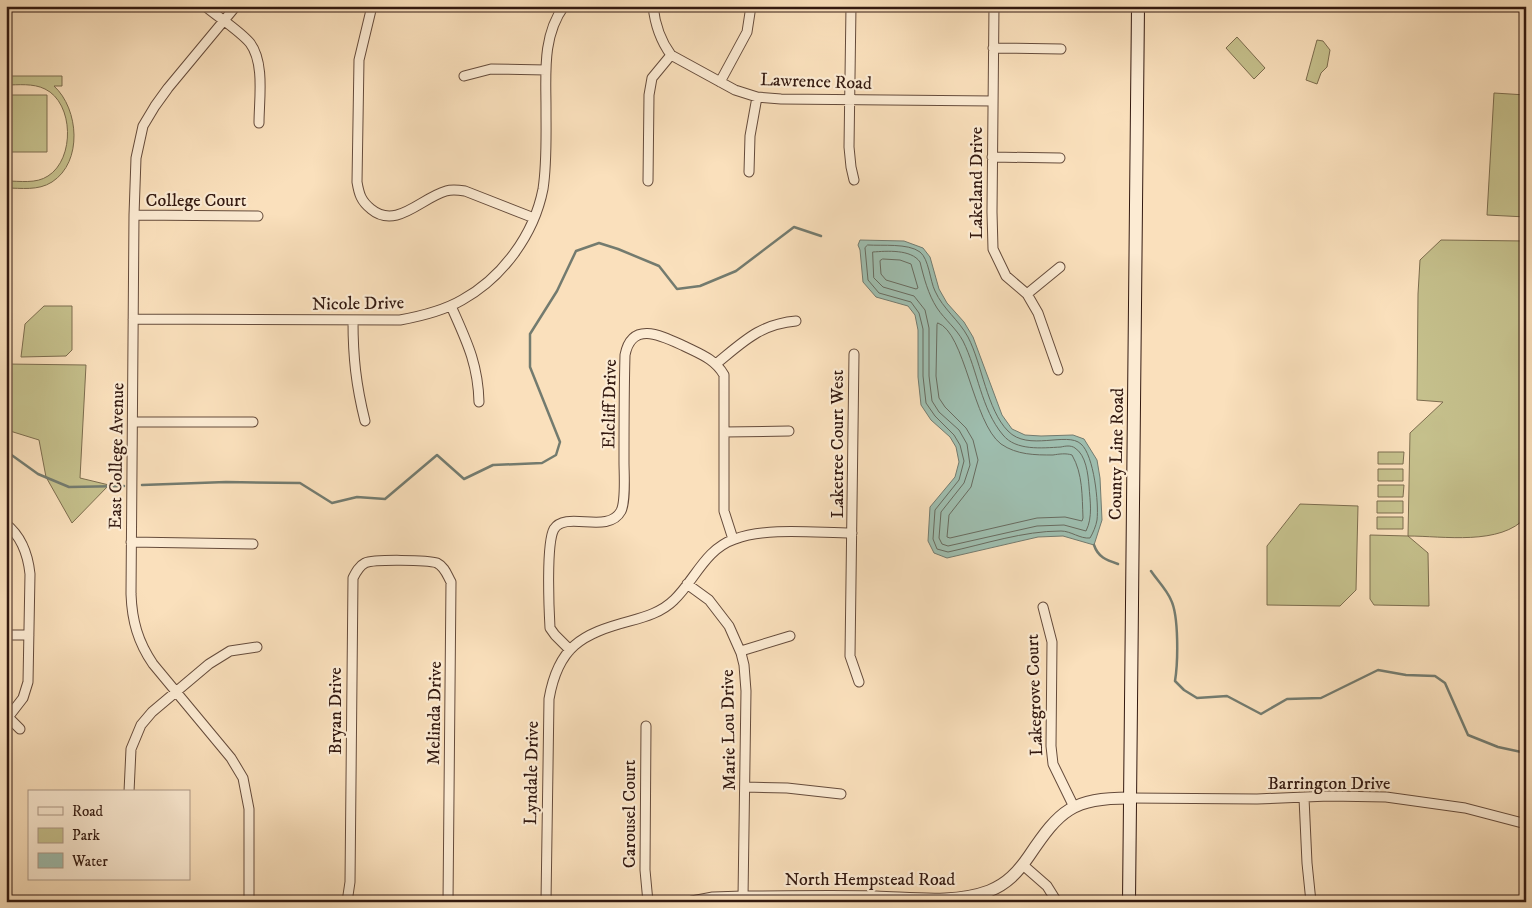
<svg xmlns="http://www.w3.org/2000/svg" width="1532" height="908" viewBox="0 0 1532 908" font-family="'IM FELL DW Pica',serif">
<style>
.green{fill:#c5c08c;stroke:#7c6c4e}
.water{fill:#9ebdae;stroke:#737b6f}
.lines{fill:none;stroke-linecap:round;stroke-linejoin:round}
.shore{stroke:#686b5f;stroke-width:1}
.stream{stroke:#737b6f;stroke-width:2.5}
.minor-casing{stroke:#654b3b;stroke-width:11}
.tertiary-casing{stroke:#654b3b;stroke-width:13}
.secondary-casing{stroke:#331910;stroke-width:14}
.minor{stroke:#fcebd3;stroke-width:9}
.tertiary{stroke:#fcebd3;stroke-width:11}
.secondary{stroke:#fcebd3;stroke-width:12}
.labels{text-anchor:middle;stroke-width:4.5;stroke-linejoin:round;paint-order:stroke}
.street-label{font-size:18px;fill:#331910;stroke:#fcebd3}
</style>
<rect width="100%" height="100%" fill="#fae0bc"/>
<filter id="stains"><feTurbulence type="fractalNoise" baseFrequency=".004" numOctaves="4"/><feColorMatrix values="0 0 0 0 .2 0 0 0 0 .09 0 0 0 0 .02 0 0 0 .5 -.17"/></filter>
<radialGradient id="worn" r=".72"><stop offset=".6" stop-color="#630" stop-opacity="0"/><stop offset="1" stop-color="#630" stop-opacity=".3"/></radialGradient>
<path class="green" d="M1237 37 1265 68 1254 79 1226 48Z
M1317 40 1323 41 1330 50 1327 67 1321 73 1317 84 1306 80Z
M6 76H62V86H54C79 109 83 162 52 182 38 191 21 188 6 188V181C20 181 36 184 48 176 75 159 74 103 45 89 33 83 18 85 6 85Z
M1494 93 1526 95V217L1487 215Z
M6 95H47V152H6Z
M1441 240 1526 241V517C1501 546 1443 536 1408 536L1428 553 1429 606 1374 605 1370 599V535L1408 536 1410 433 1443 402 1417 400 1418 294 1420 260Z
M44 306H72V350L66 356 21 357 25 324Z
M6 364 86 365 80 478 109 485 72 523 46 477 39 440 10 431 6 435Z
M1378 452H1404L1403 464H1378Z
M1378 469H1403V481H1378Z
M1378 485H1404L1403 497H1378Z
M1377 501H1403V513H1377Z
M1300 504 1358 506 1356 590 1340 606 1267 605V546Z
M1377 517H1403V529H1377Z"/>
<path class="water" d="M860 240 904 241 923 248 930 257 939 289 947 303 964 322 973 337 1002 415 1012 429 1025 435 1041 436 1073 435 1084 439 1097 460 1100 478 1102 520 1094 545 1063 536 1038 537 947 558 934 553 928 541 930 507 955 477 959 462 956 447 950 437 931 420 921 405 918 377V330L915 315 908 306 876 297 863 282 860 250 858 245Z"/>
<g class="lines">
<path class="shore" d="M868 245C882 246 908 243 920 252 929 259 930 281 935 291 943 309 959 320 968 337 982 364 987 410 1008 431 1028 452 1067 431 1081 444 1094 455 1099 504 1097 520 1096 526 1093 533 1090 538 1080 539 1071 531 1061 531 1023 531 985 544 948 552L937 549 933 539 935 510 959 480 964 461 960 445 954 435 935 416 926 403 923 376V329L919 313 911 302 879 293 868 280 865 248Z
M873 252C887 251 911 249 920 262 924 278 928 294 937 308 945 320 956 328 963 341 978 371 981 409 1003 435 1016 451 1042 448 1061 447 1065 446 1071 445 1075 448 1086 455 1088 474 1089 486 1090 501 1093 517 1086 531L1064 525 1037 526 948 546 942 544 939 538 941 512 964 483 970 465 967 444 959 430 939 412 932 401 929 376V328L925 310 914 296 883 287 874 278Z
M883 259 900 260 911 264 918 288 916 289 886 280 881 274 880 261Z
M938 323C965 332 973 423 1001 444 1017 455 1035 455 1053 455 1059 454 1066 453 1072 455 1083 474 1082 496 1083 518L1082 521 1065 517 1037 518 950 538 947 537 949 515 971 487 978 460 973 440 966 428 945 407 939 398 936 376 937 325Z"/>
<path class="stream" d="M6 451 38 474 69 487 124 486
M142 485 226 482 300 483 332 503 357 497 385 499 437 455 464 479 493 465 542 463 556 455 560 442 530 367V334L557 291 576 251 599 243 618 249 659 266 677 289 700 286 736 271 794 227 821 236
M1094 545C1098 557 1106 560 1118 564
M1151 571C1157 580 1167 590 1171 600 1179 616 1178 663 1175 681L1184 690 1197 698 1227 696 1261 714 1287 699 1321 698 1378 670 1406 675 1435 676 1445 683 1468 735 1498 747 1526 753"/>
<defs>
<path id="minor" d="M205 6C218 17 240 31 250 43 265 63 259 100 259 123
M236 6 168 88 155 106 143 126 136 158 134 215 131 594C132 621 138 642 153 664L231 758 243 778 249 809V902
M372 6 359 60 357 182C359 194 361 201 371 209 396 230 421 198 446 191 452 189 459 190 465 191L534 218
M653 6C655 25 660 40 671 55L735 90 757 97 781 99 993 101
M851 6 849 147 851 167 854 180
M994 6 992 212 993 249 1006 276 1027 294 1038 313 1058 370
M993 48 1061 49
M464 76 491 69 546 70
M720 82 747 32 751 6
M992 157 1060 158
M749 172 750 136 757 97
M648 181 649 95 652 78 671 55
M134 215 258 216
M1027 294 1060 267
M451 306C466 340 478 363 479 402
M133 319 400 320C422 316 443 311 462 300 502 278 534 235 543 189 547 163 546 136 546 109 546 74 542 36 564 6
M353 321C353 357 356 385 365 421
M854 354 850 656 859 682
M716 364C743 342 760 324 796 321
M133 422H253
M724 432 789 431
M6 524C21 536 28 555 30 574L28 682 23 698 6 720
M131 542 253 544
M687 584 709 600 729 626 741 653 744 665 746 691 743 897
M1043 607 1052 642 1051 746 1053 764 1074 807
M6 635H29
M570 650 555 635 550 628C549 610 546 543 554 529 566 510 608 535 621 511 626 501 624 474 624 462 624 426 624 391 625 355 632 320 662 336 684 346 700 354 715 359 724 375V511L733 539
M741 651 790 636
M9 718 20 729
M646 726 645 870 648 902
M745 787 787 788 841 794
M129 792 131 749 141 725 152 712 209 664 230 651 257 647
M1130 798 1257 799 1329 796 1386 797 1465 808 1526 824
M1304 798 1307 863 1311 902
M1023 865 1047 886 1057 902
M347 902 350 882 353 578C356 572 359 566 365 563 374 559 428 560 437 563 445 567 447 575 451 582L448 902
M546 902 549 699C558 647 581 634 630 621 645 617 662 612 674 600 695 580 705 549 735 539 767 527 817 533 852 533"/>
<path id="tertiary" d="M692 902 713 898 743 897C787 897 832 896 876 897 913 898 954 904 989 891 1007 884 1018 872 1029 856 1060 810 1072 798 1130 798"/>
<path id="secondary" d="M1129 902 1138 6"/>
</defs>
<use href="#minor" class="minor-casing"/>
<use href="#tertiary" class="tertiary-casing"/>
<use href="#secondary" class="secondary-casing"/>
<use href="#minor" class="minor"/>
<use href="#tertiary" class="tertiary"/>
<use href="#secondary" class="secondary"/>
</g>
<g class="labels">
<g class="street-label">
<text transform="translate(816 81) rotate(2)" y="6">Lawrence Road</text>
<text transform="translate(976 183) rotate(-90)" y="6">Lakeland Drive</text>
<text x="196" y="206">College Court</text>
<text transform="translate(358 303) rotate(-1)" y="6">Nicole Drive</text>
<text transform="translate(609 404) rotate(-89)" y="6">Elcliff Drive</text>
<text transform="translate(837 444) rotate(-90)" y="6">Laketree Court West</text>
<text transform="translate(1116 454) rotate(-89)" y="6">County Line Road</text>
<text transform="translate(116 456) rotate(-89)" y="6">East College Avenue</text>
<text transform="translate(1034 695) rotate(-92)" y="6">Lakegrove Court</text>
<text transform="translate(335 711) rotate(-90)" y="6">Bryan Drive</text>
<text transform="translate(434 713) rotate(-89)" y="6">Melinda Drive</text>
<text transform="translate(728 730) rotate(-91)" y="6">Marie Lou Drive</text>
<text transform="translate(531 773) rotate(-89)" y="6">Lyndale Drive</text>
<text x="1329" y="789">Barrington Drive</text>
<text transform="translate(629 814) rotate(-90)" y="6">Carousel Court</text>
<text x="870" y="885">North Hempstead Road</text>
</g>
</g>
<rect width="1532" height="908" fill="none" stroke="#fae0bc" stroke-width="25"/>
<rect x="8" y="8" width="1517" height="893" fill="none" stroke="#331910" stroke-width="2.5"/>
<rect x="12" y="12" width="1507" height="883" fill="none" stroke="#331910"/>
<rect x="28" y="790" width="162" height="90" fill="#fcebd3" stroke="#ac9785"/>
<rect x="38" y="807" width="25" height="8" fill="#fcebd3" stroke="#ac9785"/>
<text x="72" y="816" font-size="15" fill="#331910">Road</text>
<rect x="38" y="828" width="25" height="15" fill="#c5c08c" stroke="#ac9785"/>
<text x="72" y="840" font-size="15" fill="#331910">Park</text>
<rect x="38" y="853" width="25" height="15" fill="#9ebdae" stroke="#ac9785"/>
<text x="72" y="866" font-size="15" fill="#331910">Water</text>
<rect width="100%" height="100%" filter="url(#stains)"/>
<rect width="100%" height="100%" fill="url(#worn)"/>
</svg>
